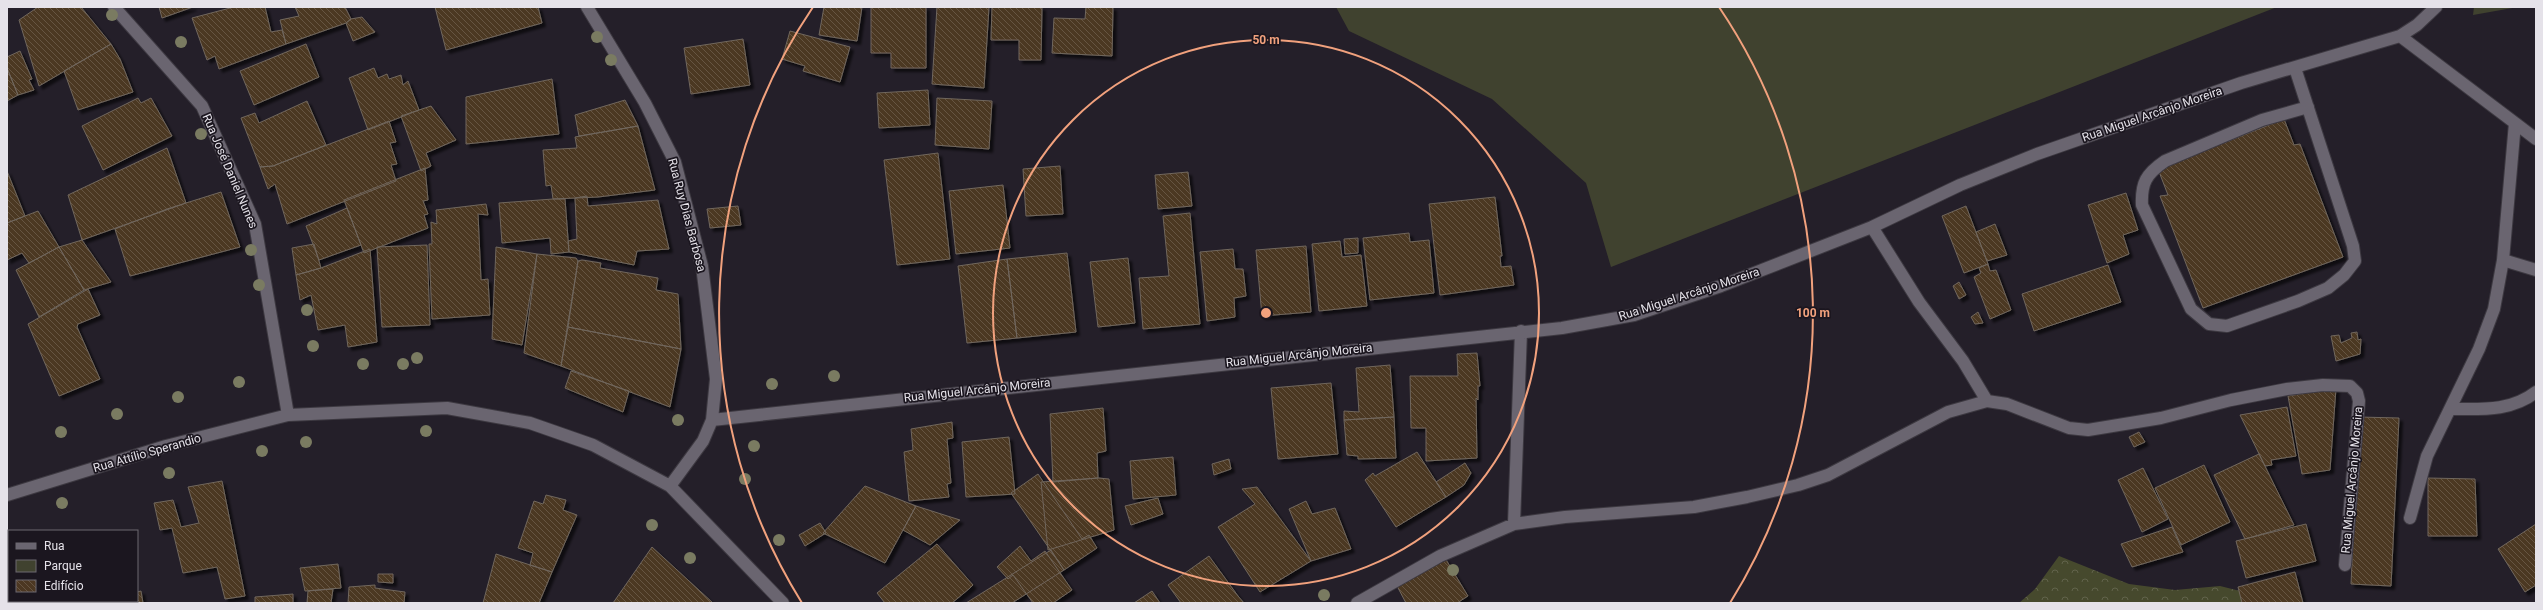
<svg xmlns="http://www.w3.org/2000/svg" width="2543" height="610" viewBox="0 0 2543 610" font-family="Roboto,sans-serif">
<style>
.green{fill:#40422f}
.forest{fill:url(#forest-crowns)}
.building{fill:url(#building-back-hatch);stroke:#70675d;filter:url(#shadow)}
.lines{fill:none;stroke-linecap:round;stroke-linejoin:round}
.minor-casing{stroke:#3d3941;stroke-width:14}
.minor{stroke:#6a6570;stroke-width:12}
.tree{fill:#7a7b61}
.ring{fill:none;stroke:#f1a17d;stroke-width:2}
.labels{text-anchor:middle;stroke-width:3.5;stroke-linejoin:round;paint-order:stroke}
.street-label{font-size:12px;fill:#e5e2e9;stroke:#1b161f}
.centre{fill:#f1a17d;stroke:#1b161f;stroke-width:2}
.ring-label{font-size:12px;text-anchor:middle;font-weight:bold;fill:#f1a17d;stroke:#1b161f;stroke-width:3.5;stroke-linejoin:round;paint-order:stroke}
</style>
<defs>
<pattern id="forest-crowns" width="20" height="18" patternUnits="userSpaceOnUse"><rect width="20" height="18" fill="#46492d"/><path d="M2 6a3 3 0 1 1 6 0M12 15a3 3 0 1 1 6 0" fill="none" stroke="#61634b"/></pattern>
<pattern id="building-back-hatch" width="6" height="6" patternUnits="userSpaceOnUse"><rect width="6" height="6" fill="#4c3722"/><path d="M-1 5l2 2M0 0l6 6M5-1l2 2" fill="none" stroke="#665442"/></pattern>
<filter id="shadow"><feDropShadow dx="3.5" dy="3.5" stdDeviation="1" flood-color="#0009"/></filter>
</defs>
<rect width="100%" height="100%" fill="#241f29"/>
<path class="green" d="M1336 7H2277L1611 267 1586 183 1492 99 1349 31Z
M2474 7H2518L2473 15Z"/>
<path class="forest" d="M2059 556 2129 584 2175 590 2220 586 2248 593 2252 603H2019L2035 589Z"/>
<path class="building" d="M38 7H81L111 44 39 86 19 20Z
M159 7H193L162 18Z
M234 7H265L271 32 282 30 286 44 219 69 215 56 207 60 192 18Z
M295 7H345L351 19 346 23 286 44 280 20 299 16Z
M435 7H538L542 23 446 50Z
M824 7H862L857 41 819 35Z
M871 7H926V68H891V53H871Z
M937 7H989L984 88 932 84Z
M992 7H1042L1041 60H1019V40H991Z
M1086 7H1113L1112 56 1052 53 1054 18 1085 19Z
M362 17 375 32 353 41 346 23 351 19Z
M790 31 850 47 840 82 803 71 805 66 782 59Z
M743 39 750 85 691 94 684 48Z
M111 44 120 59 133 92 78 110 64 71Z
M306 44 319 77 254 105 240 71Z
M20 51 32 79 29 80 34 90 18 95 7 68V57Z
M7 68 18 95 7 101Z
M374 68 378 78 387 74 389 79 401 75 403 85 408 81 419 110 368 130 349 78Z
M552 79 559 134 466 144V97Z
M928 90 930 125 879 128 877 93Z
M138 98 141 103 151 98 172 136 103 170 82 126Z
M937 98 992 101 989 149 935 145Z
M625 100 638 126 579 136 575 115Z
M307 101 326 145 273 166 260 167 241 118 255 113 259 123Z
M431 106 456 140 426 153 431 166 421 171 401 116Z
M2284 119 2294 145 2300 144 2343 257 2203 308 2160 196 2168 195 2158 169Z
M389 121 396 142 390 143 397 164 391 165 396 181 287 224 275 184 268 189 260 167 273 166Z
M638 126 655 190 598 197 553 199 551 185 546 186 543 150 577 148 575 137Z
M167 148 186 203 82 240 68 195Z
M938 153 950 259 897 265 884 160Z
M1060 166 1063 214 1026 216 1023 169Z
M425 168 428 200 423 201 428 214 424 215 428 228 364 253 344 200Z
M7 171 25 216 7 223Z
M1188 172 1192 206 1158 209 1155 175Z
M1003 185 1010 248 956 254 949 191Z
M221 192 240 247 130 276 115 229 167 209Z
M2126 193 2138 230 2123 235 2129 254 2107 263 2088 205Z
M587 196 588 206 658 200 669 249 637 251 634 265 569 252 568 241 577 239 575 198Z
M1495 197 1502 256H1500L1501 267 1511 266 1514 285 1440 295 1429 204Z
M553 199H565L569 252 551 254 550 238 502 243 499 203Z
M486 204 488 215 478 214 481 280 488 279 490 315 432 319 429 244H432L431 222 437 224 436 210Z
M738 206 741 225 710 228 707 209Z
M1966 206 1988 264 1964 273 1942 216Z
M347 208 361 245 319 260 306 226Z
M38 211 59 247 29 263 22 253 7 260V223Z
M1190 213 1200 324 1143 329 1139 278 1169 276 1163 216Z
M1995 224 2007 255 1987 261 1976 232Z
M1409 233 1410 242 1429 240 1434 293 1370 300 1363 238Z
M1358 238V253L1345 254 1344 239Z
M82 240 111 282 84 290 59 247Z
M1340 241 1342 257 1361 255 1367 306 1319 311 1312 244Z
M314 244 321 268 296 275 292 248Z
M427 245 430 325 382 327 377 247Z
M1306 246 1311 312 1262 316 1256 250Z
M59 247 84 290 39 317 16 270Z
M496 247 537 254 522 345 492 339Z
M370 249 377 342 348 347 345 325 318 330 311 295 300 300 296 275 321 268Z
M1233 249 1235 269H1243L1246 296 1234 298 1235 317 1207 321 1200 252Z
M1067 253 1076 332 1017 338 1007 259Z
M537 254 576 258 578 261 561 366 524 353Z
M1128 258 1135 323 1098 327 1090 262Z
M1007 259 1017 338 967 343 958 266Z
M582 260 601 263 600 268 658 278 656 290 678 294 681 349 568 327 578 261Z
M1988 264 1990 271 1996 270 2011 310 1990 319 1974 277 1981 273 1979 268Z
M2108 265 2121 302 2034 331 2022 294Z
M1959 282 1966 295 1959 299 1953 286Z
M88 289 100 315 78 324 77 327 100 379 59 396 28 324Z
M1978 312 1983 323 1975 324 1971 317Z
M568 327 681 349 670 407 561 366Z
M2357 332 2358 340 2361 339 2360 354 2336 361 2331 336 2339 335 2341 343 2352 338 2351 333Z
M1477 353 1480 386H1478V400L1476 398 1477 458 1426 461V428H1411L1410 376H1458L1457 354Z
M1390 365 1394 417 1344 420V411L1359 412 1356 368Z
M571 371 629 391 623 412 565 388Z
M1331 383 1338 454 1278 459 1271 388Z
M2336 388 2330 470 2302 474 2288 396Z
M2287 407 2296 456 2271 460 2272 465 2265 466 2240 415Z
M1103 408 1106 451 1097 453 1098 478 1053 482 1050 414Z
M1394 417 1396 458 1358 459V456L1347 455 1344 420Z
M2359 417 2399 418 2391 586 2351 584Z
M952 422 953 438 947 439 951 483 947 484 949 497 909 501 904 452 913 450 911 429Z
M2139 432 2145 442 2134 447 2129 437Z
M1009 437 1015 494 966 497 962 442Z
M1417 452 1446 497 1396 527 1365 480 1373 473 1375 476Z
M2259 454 2294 525 2245 539 2214 475Z
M1173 457 1176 495 1133 499 1130 461Z
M1229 459 1231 469 1214 475 1212 464Z
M1465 463 1471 473 1464 485 1446 497 1436 482Z
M2204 465 2230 522 2181 545 2155 488Z
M2143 468 2168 519 2142 532 2118 480Z
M1038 474 1082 539 1089 535 1097 548 1064 570 1011 493Z
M1098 478 1109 479 1114 530 1048 550 1041 482Z
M2428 478 2475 479 2477 536H2428Z
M222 481 245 596 225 599 217 567 183 573 172 528 160 530 154 503 173 500 181 527 199 523 188 487Z
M865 486 916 506 885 563 823 533Z
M1257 487 1311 561 1260 592 1218 527 1255 504 1242 489Z
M546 495 566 500 563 510 577 515 552 572 530 565 533 553 518 548 534 501 543 504Z
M1158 498 1163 514 1131 525 1125 506Z
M1306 501 1312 514 1335 508 1351 549 1311 561 1289 509Z
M916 506 960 520 930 545 903 530Z
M820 523 826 533 805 546 799 535Z
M2306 524 2316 561 2246 578 2236 541Z
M2536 524V585L2525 592 2498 549Z
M2172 527 2183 552 2132 567 2121 544Z
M937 544 973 585 970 588 952 603H885L877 593Z
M1020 546 1031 561 1045 551 1072 590 1053 603H1033L1013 575 1008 579 997 567Z
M652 547 713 603H613Z
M1051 550 1064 570 1012 603H966Z
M496 554 552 572 539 603H483Z
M1209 556 1238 596 1244 603H1181L1168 585Z
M1445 558 1468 596 1457 603H1406L1397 586Z
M338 564 341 588 305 591 300 568Z
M2295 572 2303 603H2242L2238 587Z
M378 574H393V583L378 582Z
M375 585V588L405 592 404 603H348L349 587Z
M333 589 331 603H307L308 591Z
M141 591 143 603H101L100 601H137V592Z
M1152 591 1160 603H1134Z
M293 594V603H255V597Z
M7 597 9 601H30V603H7Z"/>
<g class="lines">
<defs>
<path id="minor" d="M114 7 202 106 255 224 288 415
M587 7 645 103 675 162 702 266 716 379 712 420 703 441 670 486
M2400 36 2515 123 2503 260 2494 309 2479 349 2427 456 2410 518
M2295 68 2353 246 2355 261 2344 275 2328 288 2298 301 2227 326 2209 324 2191 309 2142 205C2141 183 2146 174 2165 161L2262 120 2308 107
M2515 123 2536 139
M1872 227 1919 302 1963 361 1987 401
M2503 260 2536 270
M2450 409C2481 409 2510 412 2536 392
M712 420 1562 328 1634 315 1721 286 1872 227 1960 185 2037 154 2241 83 2400 36 2417 25 2436 7
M7 495 166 446 288 415 447 408 530 423 593 445 670 486 783 603
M1514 524 1521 331
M1357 603 1440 556 1514 524 1565 517 1694 507 1747 497 1798 485 1828 475 1948 412 1987 401 2007 404 2069 428 2088 430 2161 418 2231 400 2287 389 2323 385 2350 386 2357 393 2359 401 2345 565"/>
</defs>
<use href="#minor" class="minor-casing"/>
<use href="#minor" class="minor"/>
</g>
<g class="tree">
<circle cx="112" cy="15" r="6"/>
<circle cx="597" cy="37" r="6"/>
<circle cx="181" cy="42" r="6"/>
<circle cx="611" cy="60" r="6"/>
<circle cx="201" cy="134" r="6"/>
<circle cx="251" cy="250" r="6"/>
<circle cx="259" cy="285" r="6"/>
<circle cx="307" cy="310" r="6"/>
<circle cx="313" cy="346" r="6"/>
<circle cx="417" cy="358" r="6"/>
<circle cx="363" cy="364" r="6"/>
<circle cx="403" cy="364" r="6"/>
<circle cx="834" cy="376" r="6"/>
<circle cx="239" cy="382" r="6"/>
<circle cx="772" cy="384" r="6"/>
<circle cx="178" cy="397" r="6"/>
<circle cx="117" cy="414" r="6"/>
<circle cx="678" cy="420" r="6"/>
<circle cx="426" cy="431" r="6"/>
<circle cx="61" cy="432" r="6"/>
<circle cx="306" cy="442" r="6"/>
<circle cx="754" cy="446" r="6"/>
<circle cx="262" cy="451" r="6"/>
<circle cx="169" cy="473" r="6"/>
<circle cx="745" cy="479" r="6"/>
<circle cx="62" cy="503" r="6"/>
<circle cx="652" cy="525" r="6"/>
<circle cx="779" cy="540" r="6"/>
<circle cx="690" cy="558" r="6"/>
<circle cx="1453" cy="570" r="6"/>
<circle cx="1324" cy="595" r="6"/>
</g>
<g class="ring">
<circle cx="1266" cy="313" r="273"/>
<path d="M802 603A547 547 0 0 1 813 7M1719 7A547 547 0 0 1 1730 603"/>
</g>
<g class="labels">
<g class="street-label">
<text transform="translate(2152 114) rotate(-19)" y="4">Rua Miguel Arcânjo Moreira</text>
<text transform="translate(230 171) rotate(67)" y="4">Rua José Daniel Nunes</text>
<text transform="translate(687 215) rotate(75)" y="4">Rua Ruy Dias Barbosa</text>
<text transform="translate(1689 294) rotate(-18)" y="4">Rua Miguel Arcânjo Moreira</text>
<text transform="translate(1299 355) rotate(-6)" y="4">Rua Miguel Arcânjo Moreira</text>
<text transform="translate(977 390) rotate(-6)" y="4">Rua Miguel Arcânjo Moreira</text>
<text transform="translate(147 453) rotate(-16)" y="4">Rua Attílio Sperandio</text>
<text transform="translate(2352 480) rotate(-85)" y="4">Rua Miguel Arcânjo Moreira</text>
</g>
</g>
<circle cx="1266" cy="313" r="6" class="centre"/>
<g class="ring-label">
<text x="1266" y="44">50 m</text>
<text x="1813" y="317">100 m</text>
</g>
<rect width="2543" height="610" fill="none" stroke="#e5e2e9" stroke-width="16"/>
<rect x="8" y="530" width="130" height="72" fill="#1b161f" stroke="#6c6870"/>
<rect x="16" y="543" width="20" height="6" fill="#6a6570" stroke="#6c6870"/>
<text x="44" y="550" font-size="12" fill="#e5e2e9">Rua</text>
<rect x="16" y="560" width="20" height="12" fill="#40422f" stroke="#6c6870"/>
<text x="44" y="570" font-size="12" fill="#e5e2e9">Parque</text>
<rect x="16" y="580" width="20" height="12" fill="url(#building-back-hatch)" stroke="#6c6870"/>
<text x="44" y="590" font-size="12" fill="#e5e2e9">Edifício</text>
</svg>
